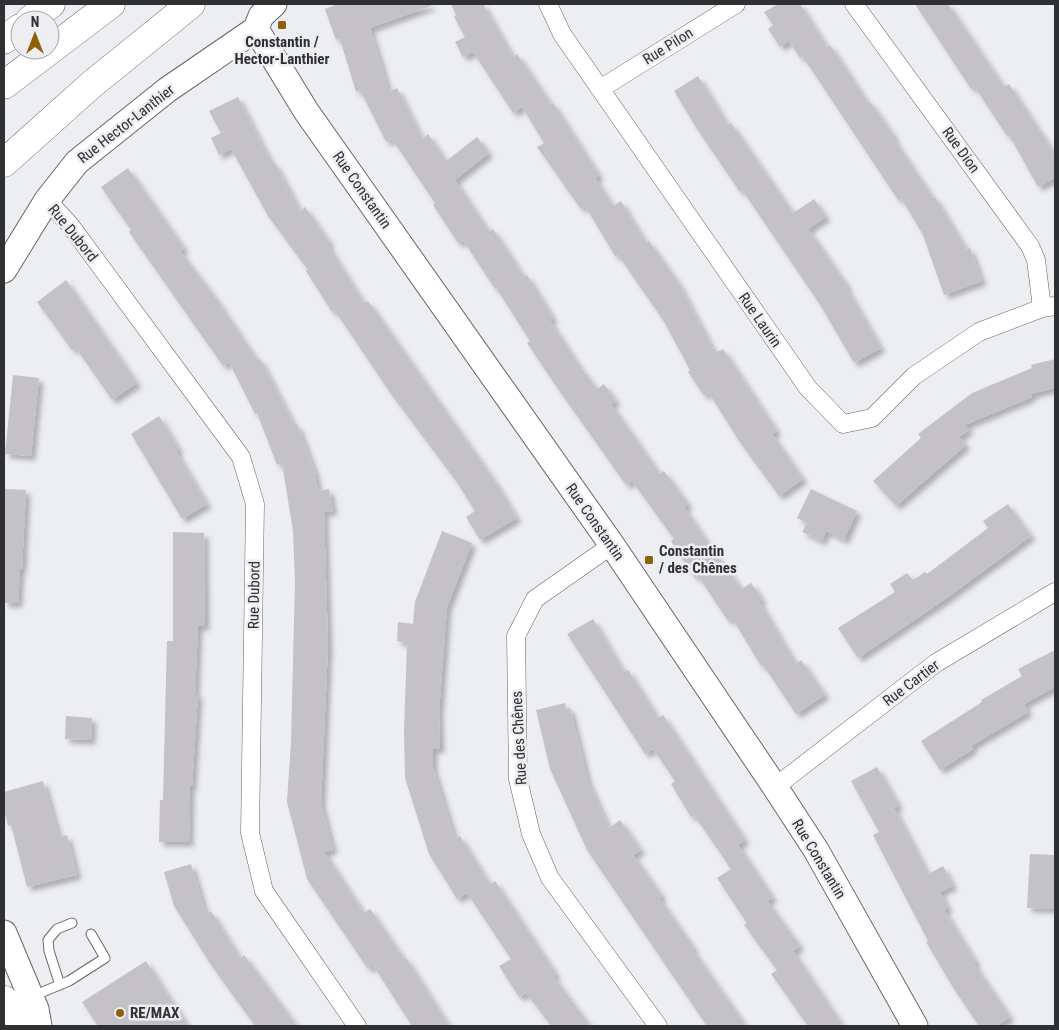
<svg xmlns="http://www.w3.org/2000/svg" width="1059" height="1030" viewBox="0 0 1059 1030" font-family="'Roboto Condensed',sans-serif">
<style>
.building{fill:#c4c2c6;filter:url(#shadow)}
.lines{fill:none;stroke-linecap:round;stroke-linejoin:round}
.lane-casing{stroke:#64666a;stroke-width:11}
.street-casing{stroke:#64666a;stroke-width:19}
.secondary-casing{stroke:#64666a;stroke-width:27}
.primary-casing{stroke:#64666a;stroke-width:29}
.highway-casing{stroke:#64666a;stroke-width:29}
.lane{stroke:#fff;stroke-width:9}
.street{stroke:#fff;stroke-width:18}
.secondary{stroke:#fff;stroke-width:25}
.primary{stroke:#fff;stroke-width:28}
.highway{stroke:#fff;stroke-width:28}
.poi-dot{fill:#90600c;stroke:#eceef2;stroke-width:2}
.labels{text-anchor:middle;stroke-width:5;stroke-linejoin:round;paint-order:stroke}
.poi-label{font-size:15px;font-weight:bold;fill:#2f3032;stroke:#eceef2;text-anchor:start}
.street-label{font-size:15px;fill:#2f3032;stroke:#eceef2}
</style>
<defs>
<filter id="shadow"><feDropShadow dx="4.5" dy="4.5" stdDeviation="2.5" flood-color="#0004"/></filter>
</defs>
<rect width="100%" height="100%" fill="#eceef2"/>
<path class="building" d="M338 4H431V6L370 28 389 92 397 88 422 139 428 134 446 161 477 137 489 153 455 180 489 232 493 229 524 277 527 275 553 318 550 321 580 367 597 389 604 384 616 401 611 404 660 474 664 471 688 504 684 507 726 570 728 569 741 589 751 583 762 599 759 601 796 664 801 660 825 695 796 714 763 665 761 666 732 618 728 621 698 576 695 578 671 541 674 539 632 481 626 485 558 389 527 343 530 341 496 288 495 289 463 240 458 243 433 205 435 203 392 139 386 142 360 90 356 92 340 39 336 40 325 9Z
M451 4H483L513 57 517 54 551 104 553 103 599 175 595 178 613 206 621 201 646 243 649 241 679 284 715 353 723 349 777 431 772 434 803 479 779 496 739 441 709 393 704 396 688 372 690 370 663 320 618 255 615 256 585 206 581 209 537 147 544 143 522 107 513 113 473 52 463 57 455 42 465 37 454 17 456 15Z
M778 4H800L827 47 830 45 868 103 870 102 895 137 893 138 933 198 935 197 966 249 970 248 982 281 944 295 923 235 901 198 898 200 803 57 800 58 789 41 780 47 768 29 773 25 764 12Z
M915 4H948L1004 87 1009 84 1045 139 1055 158V178L1038 187 1009 135 1007 136 974 86 971 89Z
M698 76 728 125 731 123 793 213 814 199 826 217 808 229 847 285 846 287 881 348 854 363 819 303 742 190 740 192 697 129 674 91Z
M238 97 272 164 275 163 300 211 305 207 330 243 327 244 364 303 368 301 494 480 517 518 480 540 466 517 475 511 456 481 391 394 335 311 332 312 306 271 308 270 268 216 231 149 219 155 211 138 221 133 209 111Z
M128 168 184 248 180 251 217 300 257 360 260 359 294 425 297 424 315 472 318 491 329 489 333 511 324 512 328 646 321 803 333 850 324 852 364 913 370 909 404 959 406 958 449 1026H412L373 965 368 969 307 879 287 802 291 742 295 582 293 531 282 463 277 465 257 413 255 414 229 362 223 366 129 232 131 230 101 187Z
M66 280 137 383 112 400 76 348 72 350 37 302Z
M1055 359V388L1031 394 1032 397 965 425 969 430 959 437 966 445 896 506 873 481 921 438 918 434 972 393 1032 368 1031 365Z
M13 375 39 378 31 456 5 454Z
M159 416 179 449 176 451 207 504 182 519 131 434Z
M4 489 26 490 22 569H20L18 603H4Z
M811 489 857 511 844 540 826 531 822 541 802 532 807 523 797 518Z
M1008 504 1031 536 944 600 858 658 838 628 895 592 890 584 907 573 913 580 925 572 927 574 988 528 983 521Z
M442 531 472 543 447 607 439 711 440 749H433V768L455 839 460 836 490 885 495 881 556 974 553 976 590 1026H551L526 993 519 997 499 966 511 959 467 893 457 899 429 854 405 778 404 732 407 643 397 641 398 622 413 624 415 602Z
M173 532 204 533 205 626H198L195 694H198L192 786H190L189 842H159L160 800H163L167 641H173Z
M593 619 624 672 628 670 658 718 663 715 745 840 738 845 773 898 767 901 800 946 793 951 843 1026H808L771 974 777 970 744 925 747 923 717 878 731 869 694 815 691 817 671 784 675 781 653 749 645 754 567 634Z
M1055 650V687L1024 704 1028 712 971 746 973 749 940 770 921 741 982 702 981 700 1022 676 1018 669Z
M565 703 566 709 570 708 588 781 609 828 620 820 641 850 633 855 662 896 659 898 694 948 692 949 746 1026H707L587 850 550 769 536 710Z
M66 716 92 718 91 740 65 739Z
M877 767 899 806 894 808 928 874 943 866 953 886 940 892 948 908 944 910 976 962 974 964 1010 1017 997 1026H979L954 989 926 942 928 941 873 835 879 832 851 781Z
M43 781 59 837 67 835 77 875 27 887 11 825 8 826 4 810V792Z
M1030 854 1055 855V909L1027 908Z
M191 864 206 914 211 911 240 958 244 955 297 1026H255L211 965 174 906 164 872Z
M146 961 188 1026H98L82 1002Z"/>
<g class="lines">
<defs>
<path id="lane" d="M60 985 49 951 48 940 57 929 72 923
M33 996 69 981 105 958 91 934"/>
<path id="street" d="M548 4 562 34 808 388 843 424 872 418 914 376 979 332 1042 308 1055 306
M854 4 1030 246 1036 260 1042 308
M600 89 736 4
M47 200 70 225 241 457 255 504 250 833 264 891 357 1026
M612 545 535 599 516 636 518 779 531 834 550 878 658 1026
M775 787 936 663 1055 592"/>
<path id="secondary" d="M256 29 306 111 612 545 775 787 816 850 915 1026
M4 270 47 200 77 162 167 90 256 29 261 16 274 4
M4 933 36 1009 39 1026"/>
<path id="primary" d="M4 1000 24 1026"/>
<path id="highway" d="M30 20 51 4
M4 40 20 28
M4 85 111 4
M4 163 91 85 191 4"/>
</defs>
<use href="#lane" class="lane-casing"/>
<use href="#street" class="street-casing"/>
<use href="#secondary" class="secondary-casing"/>
<use href="#primary" class="primary-casing"/>
<use href="#highway" class="highway-casing"/>
<use href="#lane" class="lane"/>
<use href="#street" class="street"/>
<use href="#secondary" class="secondary"/>
<use href="#primary" class="primary"/>
<use href="#highway" class="highway"/>
</g>
<g class="poi-dot">
<rect x="277" y="20" width="10" height="10" rx="2.5"/>
<rect x="644" y="555" width="10" height="10" rx="2.5"/>
<circle cx="120" cy="1013" r="5"/>
</g>
<g class="labels">
<g class="poi-label">
<text x="282" y="47" text-anchor="middle">Constantin /<tspan x="282" dy="17">Hector-Lanthier</tspan></text>
<text x="659" y="556">Constantin<tspan x="659" dy="17">/ des Chênes</tspan></text>
<text x="130" y="1018">RE/MAX</text>
</g>
<g class="street-label">
<text transform="translate(668 46) rotate(-32)" y="5">Rue Pilon</text>
<text transform="translate(126 124) rotate(-38)" y="5">Rue Hector-Lanthier</text>
<text transform="translate(961 150) rotate(54)" y="5">Rue Dion</text>
<text transform="translate(362 190) rotate(55)" y="5">Rue Constantin</text>
<text transform="translate(73 233) rotate(51)" y="5">Rue Dubord</text>
<text transform="translate(760 320) rotate(55)" y="5">Rue Laurin</text>
<text transform="translate(595 522) rotate(55)" y="5">Rue Constantin</text>
<text transform="translate(254 595) rotate(-89)" y="5">Rue Dubord</text>
<text transform="translate(911 683) rotate(-37)" y="5">Rue Cartier</text>
<text transform="translate(519 738) rotate(-93)" y="5">Rue des Chênes</text>
<text transform="translate(819 859) rotate(59)" y="5">Rue Constantin</text>
</g>
</g>
<rect width="1059" height="1030" fill="none" stroke="#2f3032" stroke-width="10"/>
<g transform="translate(35 35)"><circle r="24" fill="#eceef2" stroke="#a0a2a5"/>
<path d="M0-4L9 19L0 12L-9 19Z" fill="#90600c"/>
<text y="-8" font-size="14" font-weight="bold" text-anchor="middle" fill="#2f3032">N</text>
</g>
</svg>
